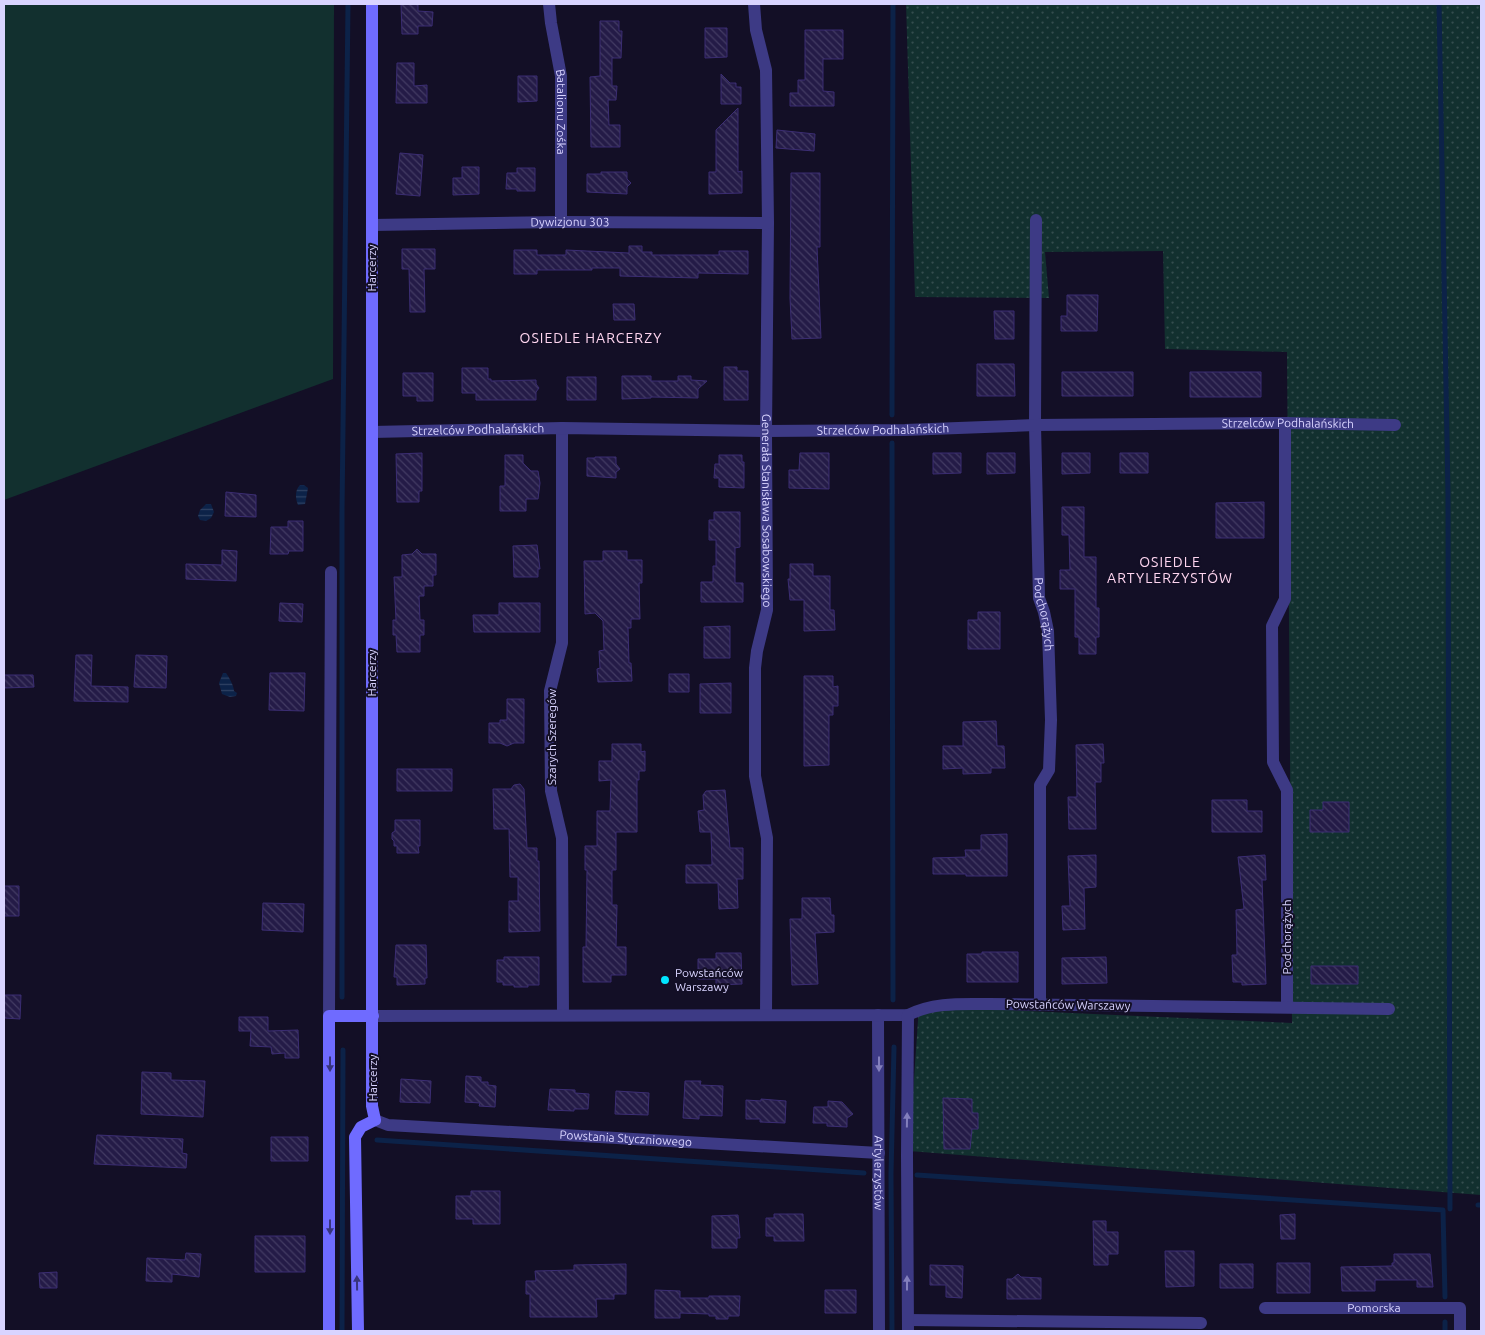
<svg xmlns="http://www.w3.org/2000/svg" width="1485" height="1335" viewBox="0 0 1485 1335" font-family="Ubuntu,sans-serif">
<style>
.grass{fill:url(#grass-dots)}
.garden{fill:#12302f}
.water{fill:url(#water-rules)}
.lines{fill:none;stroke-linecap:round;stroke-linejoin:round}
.stream{stroke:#0c2248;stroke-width:5}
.building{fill:url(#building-back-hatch);stroke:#3b2d73}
.street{stroke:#3d3a85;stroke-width:12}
.secondary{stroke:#6f6bff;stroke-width:12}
.oneway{fill:#38347d}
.oneway2{fill:#837fbc}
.poi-dot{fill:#00e5ff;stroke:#130f26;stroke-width:2}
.labels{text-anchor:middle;stroke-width:4;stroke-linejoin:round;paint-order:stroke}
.street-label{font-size:12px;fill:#d9d4ff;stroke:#130f26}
.poi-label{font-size:12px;fill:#d9d4ff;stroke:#130f26;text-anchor:start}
.neighbourhood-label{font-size:14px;letter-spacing:1px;fill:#ffd6f0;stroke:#130f26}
</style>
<defs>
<pattern id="grass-dots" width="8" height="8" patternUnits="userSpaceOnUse" patternTransform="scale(1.25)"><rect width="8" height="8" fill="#12302f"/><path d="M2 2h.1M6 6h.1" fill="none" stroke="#344d4e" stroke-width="1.8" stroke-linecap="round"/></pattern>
<pattern id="water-rules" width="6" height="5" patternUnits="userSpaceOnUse" patternTransform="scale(1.25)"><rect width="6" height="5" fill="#0c2248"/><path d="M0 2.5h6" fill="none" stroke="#2f4163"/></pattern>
<pattern id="building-back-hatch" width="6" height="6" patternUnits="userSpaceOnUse" patternTransform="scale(1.25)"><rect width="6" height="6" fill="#241b47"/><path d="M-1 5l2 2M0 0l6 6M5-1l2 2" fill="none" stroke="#433b63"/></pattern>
</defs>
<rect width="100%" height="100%" fill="#130f26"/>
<path class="grass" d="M906 4H1481V1195L909 1151 919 1006 1292 1023 1287 352 1165 349 1163 251 1045 252 1049 298 915 297Z"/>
<path class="garden" d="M4 4H334L333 379 4 500Z"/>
<path class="water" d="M300 485H304L308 488 305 504 298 505C295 498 295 490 300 485Z
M206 504H211L214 512 211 518 206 521 200 520 198 516 200 510Z
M223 673H226C229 677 234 686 234 691L237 693 236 696 230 697 222 694 219 683Z"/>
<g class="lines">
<path class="stream" d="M1439 4 1448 493 1450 1209
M892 415 893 4
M892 443 893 1000
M342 997V512L348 4
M377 1140 864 1173
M917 1175 1443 1210 1445 1297
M1478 1205H1481
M1445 1322V1331
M342 1331 343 1050
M892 1331 891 1174 894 1047"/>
</g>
<path class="building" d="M401 4H418V11L433 12 432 26H418V34H402Z
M600 21H619V31H622L621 58H612V86H617L616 100H608L609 125H620V147H591L590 77 600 76Z
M705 28H727V57L705 58Z
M805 30H843V59H823V91L834 92V106H790V93H798V80H805Z
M397 63H414V86L427 85V103H396Z
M721 74 730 83H736V87H741V104H721Z
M518 76H537V101L518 102Z
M738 108V172L742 171V193L709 194V172H716V130Z
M777 130 815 134 814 151 776 148Z
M400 153 423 155 420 196 396 194Z
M462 167H479V194L453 195V178H462Z
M517 168H535V191H517V189H506L507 173H517Z
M601 172H627V179L631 183 627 187V194L587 192V174H601Z
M791 173H820V247H817L821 338 792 339 790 298Z
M629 246H642V252H652V255H719V251H748V274L698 273V278L620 276V268H592V270H537V274H514V250H537V255H566V250L629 253Z
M402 249H435V269H424L425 312H410L409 269H402Z
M1067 295H1098L1097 331H1061V316H1067Z
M613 304H634L635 320H614Z
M994 311H1014V339H995Z
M977 364H1014L1015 396H977Z
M724 367H737V371H748V400H724Z
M462 368H488V379H491V381L536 380V384L539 388 536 392V400H476V393H462Z
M1062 372H1133V396H1062Z
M1190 372H1261V397H1190Z
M403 373H433V401H417V396H403Z
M622 376H651V381H678V376H691V380L707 381 698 389V398L651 397V398L622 399Z
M567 377H596V400H567Z
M422 453V491H419V502H397L396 454Z
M800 453H829V489L789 488V470H799Z
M933 453H961V473L933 474Z
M987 453H1015V473L987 474Z
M1062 453H1090V473L1062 474Z
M1120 453H1148V473H1120Z
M505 455H523V463L531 471H538L540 483 538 499H526V511H500V486H505Z
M719 455H742V462H744V488L719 487V478H714L715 464H719Z
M595 457H616V464L620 469 616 472V478L587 476V458H595Z
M226 492 256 495V517L225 516Z
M1264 502V538H1216V503Z
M1062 507H1084V557H1096V608H1099V637H1096V654H1079V637H1075V589H1060V570H1070L1069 535H1062Z
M714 512H740V547L735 548V583H743V602H701V582H713V566H716V540H709V520H714Z
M288 521H303V551H289L288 554H270L271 527H288Z
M537 545 540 569H538V577H514L513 546Z
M417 549 422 554H436V575H433V586H424V596H419L420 620H424V635H420V652H397L396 635H393V620H396L394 577H402V555L412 554Z
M222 550 237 551 236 581 186 579V564L222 565Z
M603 551H627V560H642V583H639L640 619H631V628H628L629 663H631L632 681 598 682 597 669 600 668 599 651 604 650 603 621 595 613 585 614 584 561H603Z
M790 564H813V576H830V610H834L835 630 804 631V600H790L788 579H790Z
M280 603 303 604 302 622 279 621Z
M499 603H540V632H474L473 615H499Z
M978 612H1000V649H968V620H978Z
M730 626V658H704V627Z
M76 655H92L91 686 128 687V702L74 701Z
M136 655 167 656 166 688 134 687Z
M270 673H305L304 711 269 710Z
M669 674H689V692H669Z
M4 675H33L34 687 4 688Z
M804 676H833V687L838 686V706H833V715H829V765L804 766Z
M731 683V713H700V684Z
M507 699H524V743H514L507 746 500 743H489V723H500V720H507Z
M996 721 997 746H1004L1005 768H991V773L963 774V768L943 769V746H963V722Z
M612 744H641V752L645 751V771H639V780H637V832H616V870H612V905H617L616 947H626V975H611V982H583V947H586L587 870H585V846H597V811H610L611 780 599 781V761H612Z
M1103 744 1104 763H1101V782H1095L1096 829H1069L1068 797H1077L1076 745Z
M397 769H452V791H397Z
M520 784 524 789 527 848H537V861H539L540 931 509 932V901H518V877H510L509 829H494L493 789H511L514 785Z
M725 790 730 848H743V879H737L738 908 719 909 718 883H686V865H712L711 832H700L698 811 704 810 703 795 706 791Z
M1212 800H1247V811H1262V832H1212Z
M1323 802H1349V832H1310V810H1323Z
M395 820H420V846H418L419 853H397V846H394V841L392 839V833L395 831Z
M1007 834V876H966V874H933V858L966 857 965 850H981V835Z
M1096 855V887L1084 888 1085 929 1063 930 1062 906H1070L1068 856Z
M1265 855 1266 880H1262L1266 984 1242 985V982H1233L1232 955H1237L1236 910 1244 909 1238 857Z
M4 886H19V916H4Z
M802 898H830L831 915H834V932L815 933 818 984 792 985 790 919H802Z
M263 903 304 904 303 932 262 930Z
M396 945H426L427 978H425V984L397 985V977H394Z
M982 952H1018V982H967V954H982Z
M716 953H741L742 984 716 985V979H698V959H716Z
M504 957H539V985H528V987H514V985H503V982H497V960H504Z
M1106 957 1107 983 1062 984V958Z
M1311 966H1358V984H1311Z
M4 995H21L20 1019 4 1018Z
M239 1017H268V1031L298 1030 299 1058H285V1053L272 1054 271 1047 250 1046 251 1031H239Z
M142 1072 171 1073V1080L205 1081 203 1117 141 1114Z
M466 1076 481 1077V1082H488V1085L496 1086 495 1107 479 1106 480 1103 465 1102Z
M401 1079 431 1081 430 1103 400 1102Z
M685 1081H701L700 1085 723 1086 722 1116 699 1115V1119L683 1118Z
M550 1089 575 1090V1093L589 1094 588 1109H574V1111L548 1110Z
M616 1091 649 1093 648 1115 615 1114Z
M943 1098 972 1099V1113H978V1129H972L970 1149H944Z
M761 1099 786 1101 785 1123 760 1122V1119H746V1100L761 1101Z
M828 1101 842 1102 853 1114 847 1118V1127L827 1126V1123H813L814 1107H828Z
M97 1135 183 1139 182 1153 187 1154 186 1168 94 1164Z
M271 1137H308V1161H271Z
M471 1191H500V1224H473V1219H456V1196H471Z
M774 1214H803L804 1241H774V1236H766V1218H774Z
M1295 1214V1239H1281L1280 1215Z
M738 1215 740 1238H737V1248H712V1216Z
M1093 1221H1106V1232H1118V1254H1108V1265H1094Z
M255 1236H305V1272H255Z
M1165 1251H1194V1286L1166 1287Z
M186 1253 201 1254 199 1277 172 1274V1282L146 1281 147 1258 185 1260Z
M1394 1254H1430L1433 1287H1417V1280H1375V1291H1342L1341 1267 1392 1266V1263H1394Z
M1277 1263H1310V1293H1277Z
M626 1264V1294H614V1299H596L597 1317H530V1294H526V1281H536L535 1271 574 1270V1265Z
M1220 1264H1253V1288H1220Z
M930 1265 963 1266 962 1298 946 1297V1285H930Z
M57 1272V1288H40L39 1273Z
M1018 1274 1021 1277 1041 1278V1299H1007V1279H1012Z
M655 1290 680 1291V1298H709V1296H740L739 1316H728V1319H716V1316H709V1314L680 1313V1318H655Z
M825 1290H856V1313H825Z"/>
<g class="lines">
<g class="street">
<path id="s1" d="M549 4 551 23 561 76V222"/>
<path id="s2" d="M754 4 756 30 766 70 768 223 766 431 767 610 757 651 755 668V776L767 838 766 1015"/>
<path id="s3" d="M1036 220 1035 425 1039 598 1044 612 1048 631 1051 720 1049 770 1040 785V1005"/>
<path id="s4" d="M372 225 561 222 768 223"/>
<path d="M1285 423V599L1272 626 1273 762 1287 790V1007"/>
<path d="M562 428V643L550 691 551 791 562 838 563 1015"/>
<path id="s5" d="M372 432 562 428 766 431 905 430 1035 425 1285 423 1395 425"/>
<path id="s6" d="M878 1015 879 1331"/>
<path d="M329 1016 331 572"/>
<path d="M373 1016 908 1015C934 1002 961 1004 989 1004L1389 1009"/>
<path id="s7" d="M375 1120 388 1125 879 1153"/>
<path id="s8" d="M1265 1308H1460V1331"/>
<path d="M908 1320 1201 1323"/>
<path d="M908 1331 907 1156 908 1015"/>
</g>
<path class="secondary" d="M329 1331V1016H373
M358 1331 355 1137 361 1127 375 1120 372 1106V4"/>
</g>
<defs><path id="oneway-solid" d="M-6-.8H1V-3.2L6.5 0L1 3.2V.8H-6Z" transform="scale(1.25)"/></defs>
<g class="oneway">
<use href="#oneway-solid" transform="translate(330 1064) rotate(90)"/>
<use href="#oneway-solid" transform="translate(330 1227) rotate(90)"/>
<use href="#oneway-solid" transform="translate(357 1283) rotate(-91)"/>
</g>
<g class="oneway2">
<use href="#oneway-solid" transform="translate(879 1064) rotate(90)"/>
<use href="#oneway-solid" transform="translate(907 1120) rotate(-89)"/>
<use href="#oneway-solid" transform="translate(907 1283) rotate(-90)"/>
</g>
<circle class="poi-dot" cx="665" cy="980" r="5"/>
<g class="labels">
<g class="street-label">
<text dy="4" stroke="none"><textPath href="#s1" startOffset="109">Batalionu Zośka</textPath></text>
<text dy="4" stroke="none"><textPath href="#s4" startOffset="198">Dywizjonu 303</textPath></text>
<text transform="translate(372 268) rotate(-90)" y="4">Harcerzy</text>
<text dy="4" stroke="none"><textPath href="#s5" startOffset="916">Strzelców Podhalańskich</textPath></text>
<text dy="4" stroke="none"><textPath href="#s5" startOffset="511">Strzelców Podhalańskich</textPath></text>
<text dy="4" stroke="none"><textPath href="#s5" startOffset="106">Strzelców Podhalańskich</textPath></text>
<text dy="4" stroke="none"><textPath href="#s2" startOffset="508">Generała Stanisława Sosabowskiego</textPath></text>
<text dy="4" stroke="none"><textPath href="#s3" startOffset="395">Podchorążych</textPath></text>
<text transform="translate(372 673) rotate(-90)" y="4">Harcerzy</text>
<text transform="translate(552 737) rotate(-90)" y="4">Szarych Szeregów</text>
<text transform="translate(1287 937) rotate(-90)" y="4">Podchorążych</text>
<text transform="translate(1068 1005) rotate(1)" y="4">Powstańców Warszawy</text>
<text transform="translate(373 1078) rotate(-90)" y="4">Harcerzy</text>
<text dy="4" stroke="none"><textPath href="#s7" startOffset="252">Powstania Styczniowego</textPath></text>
<text dy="4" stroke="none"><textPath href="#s6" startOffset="158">Artylerzystów</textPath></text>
<text dy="4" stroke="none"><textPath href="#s8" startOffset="109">Pomorska</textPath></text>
</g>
<g class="poi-label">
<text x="675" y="977">Powstańców<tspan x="675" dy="14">Warszawy</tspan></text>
</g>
<g class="neighbourhood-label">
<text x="591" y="343">OSIEDLE HARCERZY</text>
<text x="1170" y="567">OSIEDLE<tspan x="1170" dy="16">ARTYLERZYSTÓW</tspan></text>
</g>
</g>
<rect width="1485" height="1335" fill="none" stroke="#d9d4ff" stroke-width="10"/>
</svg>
